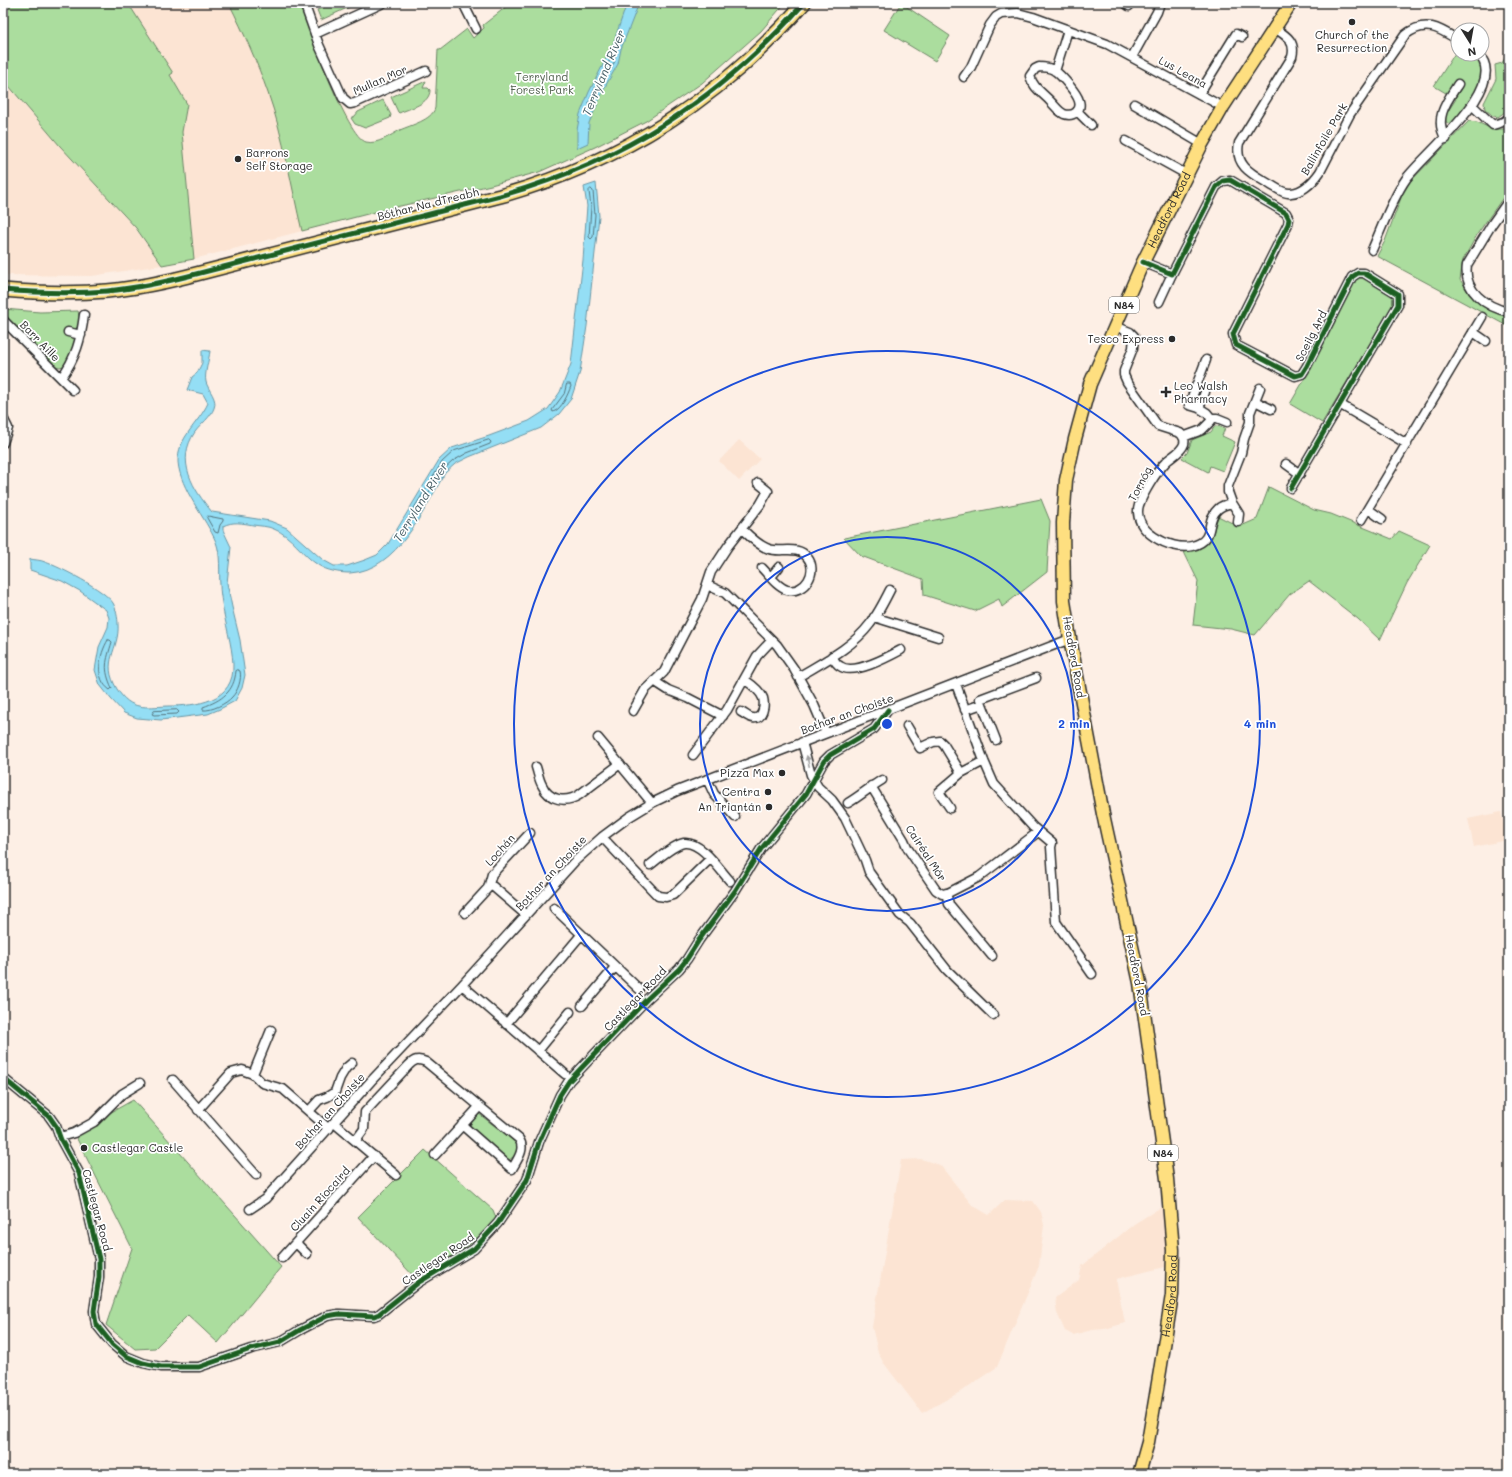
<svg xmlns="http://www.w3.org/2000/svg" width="1512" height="1477" viewBox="0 0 1512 1477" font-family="Mali,sans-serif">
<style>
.built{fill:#fce4d3}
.green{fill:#abdd9e;stroke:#6b8464}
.water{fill:#94def5;stroke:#6a96a4}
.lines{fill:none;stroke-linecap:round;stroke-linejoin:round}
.shore{stroke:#55737c;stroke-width:1}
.minor-casing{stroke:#2b2b2b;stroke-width:11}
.primary-casing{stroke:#2b2b2b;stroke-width:15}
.trunk-casing{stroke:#2b2b2b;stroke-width:16}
.minor{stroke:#fff;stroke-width:8}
.primary{stroke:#fedf80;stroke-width:12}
.trunk{stroke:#fedf80;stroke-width:13}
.cycleway-casing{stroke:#fff;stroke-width:8}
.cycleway{stroke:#1b5e20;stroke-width:5}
.oneway{fill:#a0a0a0}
.ring{fill:none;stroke:#1d4ed8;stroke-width:2}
.poi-dot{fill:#2b2b2b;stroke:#fff;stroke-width:1.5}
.labels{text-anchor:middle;stroke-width:3.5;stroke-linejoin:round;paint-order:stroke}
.shield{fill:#fff;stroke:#6b6b6b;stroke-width:1}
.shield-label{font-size:10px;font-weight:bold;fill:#2b2b2b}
.poi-label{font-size:11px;fill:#2b2b2b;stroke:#fff;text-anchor:end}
.street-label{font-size:11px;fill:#2b2b2b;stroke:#fff}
.park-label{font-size:11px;fill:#51604e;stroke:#fff}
.water-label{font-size:12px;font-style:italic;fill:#4a6168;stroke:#fff}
.centre{fill:#1d4ed8;stroke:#fff;stroke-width:2}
.ring-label{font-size:12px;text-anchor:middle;font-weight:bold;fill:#1d4ed8;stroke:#fff;stroke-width:3.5;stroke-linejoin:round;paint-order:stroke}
</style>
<rect width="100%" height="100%" fill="#fdefe5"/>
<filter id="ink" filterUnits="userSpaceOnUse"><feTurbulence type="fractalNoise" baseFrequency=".025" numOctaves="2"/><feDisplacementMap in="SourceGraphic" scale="8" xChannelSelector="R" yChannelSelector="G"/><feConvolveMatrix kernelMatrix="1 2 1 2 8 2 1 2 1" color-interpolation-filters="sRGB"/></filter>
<g filter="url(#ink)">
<path class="built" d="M128 3H299L319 59 356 134 383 210 194 259 182 132 187 104 170 75 173 73Z
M3 80 60 146 135 228 162 265 92 276 3 275Z
M739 440 760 459 739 481 719 461Z
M1501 812 1507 840 1474 847 1468 819Z
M921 1159 940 1165 972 1205 989 1215 1005 1200 1033 1201 1041 1212 1044 1225 1039 1266 997 1367 960 1392 922 1413 883 1362 878 1352 872 1327 901 1160Z
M1166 1204 1169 1266 1116 1279 1125 1323 1105 1329 1092 1330 1073 1335 1065 1331 1057 1313 1055 1298 1079 1280 1082 1266 1134 1224Z"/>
<path class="green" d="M3 3H128L173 73 170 75 187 104 182 132 194 259 162 265 136 228 60 146 3 79Z
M229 3H299C307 25 347 137 366 142 377 145 391 135 400 130 411 125 432 120 435 108L438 50H440L467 29 473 38 484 28 483 25 511 3H785L761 31 702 83 646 121 595 147 539 172 491 185 383 210 302 231C291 185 284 138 268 93 257 62 244 33 229 3Z
M332 3H358L321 20 317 10Z
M901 3 950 36 935 61 884 30Z
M1457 50 1458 54H1466L1480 60 1486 81 1457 124 1450 125 1444 120 1446 114 1456 99 1434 86Z
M1509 52V109L1498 117 1493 116 1485 109 1484 103 1496 79 1495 65 1502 63Z
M426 81 423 88H428L430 90C430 104 410 108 399 113L398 112 391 97Z
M383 100 391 115 390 118 365 128 355 124 351 118 355 116 358 112Z
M1469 121 1477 122 1492 129H1509V189L1478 233 1463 260 1460 280 1476 300 1509 314V327L1377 256 1385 241 1405 187Z
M1358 277 1364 278 1391 293 1394 297 1395 302 1322 423 1290 404 1304 380 1354 280Z
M3 309 40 312 78 311 80 321 79 326 75 329 66 328 65 334 75 339 76 343 66 365 60 367 54 366 3 316Z
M1215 426H1217L1225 428 1222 436 1235 442 1223 471 1210 466 1208 472 1182 458 1187 453 1192 440 1211 432Z
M1269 487 1314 510 1331 514 1392 539 1399 531 1430 545 1407 583 1380 640 1358 619 1309 581 1290 594 1255 635 1231 629 1193 625 1198 581 1184 552C1211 548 1211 539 1218 516L1234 524 1241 526 1257 519Z
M1041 499 1050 521 1047 572 1002 607 999 599 975 611 924 595 923 579 861 556 844 538Z
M133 1100 281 1267 218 1343 188 1315 155 1348 135 1349 106 1325 132 1248 74 1133Z
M478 1113 519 1145 516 1155 509 1160 469 1127Z
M425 1150 493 1210 498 1223 419 1282 358 1217Z"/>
<path class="water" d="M627 3H639L621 49 618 64 606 85 589 123 588 143 577 148V130L580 114 589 92 612 47Z
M596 183 599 216 587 326 580 372 571 399 559 414 541 428 469 457 455 464 445 473C424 509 398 570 350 573 340 573 327 571 318 565 302 555 292 536 274 529 268 526 259 526 253 525 242 523 233 521 223 526V530L231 547 227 583 232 607 240 640 245 675 242 688 235 701 220 709 208 714 161 720 137 718 124 713 111 699 100 685 95 670 99 647 108 627 109 618 106 610 80 591 62 581 30 570V559C35 560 41 560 45 562 60 567 105 590 113 603 116 608 118 619 118 624 120 650 100 661 117 689 131 711 145 707 168 706 196 706 235 702 233 664 232 644 225 623 222 603 221 597 220 591 220 585 219 572 221 555 216 542 206 518 180 489 178 462 177 438 199 423 208 403L203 394 187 390 192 377 197 373 202 363V350L210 351C209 360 204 374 206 382 208 390 218 399 214 408 211 417 201 424 195 432 175 461 193 489 212 512L270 521 287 528 323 560 334 566H347L365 560 377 555 388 544 439 460 452 448 489 436 529 421 548 409 560 392 571 364 583 260 587 206 584 187Z"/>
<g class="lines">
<path class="shore" d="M613 55 615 57 614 63 605 79 602 80 601 77Z
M596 87H599L600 89 593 105 590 106 589 103Z
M591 189 593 191 595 215 593 237 591 239 589 237 591 207 589 191Z
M567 384H570L571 386C568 394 562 409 553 412L552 410 564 394Z
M489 440 491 442 490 444 467 453 453 461 442 471 403 535 400 536 399 533 442 462 454 451Z
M208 516 223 519V521L220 525 218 533 215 532 207 518Z
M108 640H110L112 642C106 662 103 668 112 688L110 690C94 679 99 655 108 640Z
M238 670 240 671C242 679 238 691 232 697 226 704 211 711 203 710V707C222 700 234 692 236 671Z
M177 710 179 712 177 714 154 715 152 714 154 711Z"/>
<defs>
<path id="minor" d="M304 3 319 45 343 98 350 104 355 103 426 71
M463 3 476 29
M1125 3 1129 6
M1276 29C1287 36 1296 42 1292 57L1239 143C1234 167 1254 175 1271 185 1278 189 1284 194 1291 193 1304 192 1313 182 1320 172L1350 114 1405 35C1425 19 1439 28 1458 40
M315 34 383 3
M1132 57 1157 12 1160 3
M1039 67C1045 67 1050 68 1054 70 1061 75 1077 93 1079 101 1082 111 1073 117 1064 114 1059 112 1055 106 1051 102 1043 93 1033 88 1030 76L1035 69Z
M1055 71 1068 30
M964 77 971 67 990 25 996 17 1001 14 1018 13 1033 17 1107 44 1223 107
M1199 94 1236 34 1242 37
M1134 104 1202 144
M1475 108 1493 125 1503 122 1509 118
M1077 111 1091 125
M1446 139C1433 119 1447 101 1458 84
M1126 141 1186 174
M1509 200 1492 224 1467 265C1463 291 1486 307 1509 312
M1372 250C1382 227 1392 199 1406 179 1424 154 1512 85 1478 54
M1143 262 1172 274 1216 187 1223 181 1230 180 1286 213 1289 219 1288 224 1233 334 1236 345 1295 376 1302 374 1307 366 1352 277 1358 273H1364L1398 294V305L1291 488
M1159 302 1172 274
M3 320 73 390
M1115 326 1130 332 1134 336 1133 348 1124 371V375L1127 382 1158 426 1180 433C1184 436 1185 440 1184 444 1181 453 1170 457 1165 463 1156 472 1143 494 1139 505 1131 531 1171 551 1192 546 1217 540 1204 521 1218 509 1222 505 1227 504 1232 503L1239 514 1238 522
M68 332 81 335
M1473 332 1486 341
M61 378C76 358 81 339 84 315
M1255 401 1271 409
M1341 405 1407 444
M1199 408 1189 405 1206 360
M3 418 8 428 3 443
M1211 418H1217L1227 422
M1183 437 1202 430 1211 421V418L1207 413 1199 408 1205 392
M1286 464 1300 474
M1232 503 1228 492V486L1241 453 1244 439 1250 422V413L1260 388
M1368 509 1382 519
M1361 520 1482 317
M742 529C749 536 759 546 769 549 781 553 798 545 807 557 819 571 805 594 787 590 777 587 769 575 762 568
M771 577 779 567
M707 585 725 593 777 645 794 669 814 705 826 733
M874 617 938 637
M832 656C834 660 836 664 840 666 853 676 888 657 901 650
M798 677C823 662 852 648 870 624 878 614 884 602 890 590
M654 681 668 690 688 698 723 716
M956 684 984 761 994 784 1033 827 1052 843 1051 847 1056 922 1092 974
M965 710 982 704
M633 711 645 690 664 672 702 599 711 572 728 546 760 505 768 491 758 483
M741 712C745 714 749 718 753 718 763 720 765 705 763 698 760 691 751 684 745 680
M907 726 920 748 933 742 940 741 944 745 961 773
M598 738 652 803
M996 740 980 699 1036 678
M802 742 811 775 818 787 832 800 845 818 865 860 869 872 900 915 910 923 947 970 993 1015
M693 755 727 710 757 656 772 640
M536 767C538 773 539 780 542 785 549 801 566 803 579 795L620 764
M707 779 714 794 735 817
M871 786 904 840 908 849 936 890 942 894 948 893 979 877 1038 832
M848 803C860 796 870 787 882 780
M950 808 939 792 961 773 984 761
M602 837 658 896 666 897 673 895 710 859
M650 865C658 859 673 845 684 843 701 841 719 869 730 881
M490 884 526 915
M946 893 949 904 992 956
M554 908 639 989
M465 913 488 888 492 874 530 833
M462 985 565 1074
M582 1006 615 967
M506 1024 581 935
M538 1051 570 1012
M253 1074 271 1030
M3 1078 49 1116 56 1126 61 1140 79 1173 99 1259V1277L94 1311 96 1324 112 1344 126 1356 143 1363 161 1367H199L251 1349 280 1342 300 1330 327 1316 339 1314 374 1316 379 1314 419 1282 474 1249 498 1223 527 1180 539 1142 560 1095 569 1081 647 999 679 969 687 959 699 940 735 891 761 849 806 794 824 761 830 755 874 729 888 710
M173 1080 256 1175
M198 1110 231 1073 242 1070 253 1074 262 1083 283 1089 329 1129
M309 1111 319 1100 327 1097 335 1092 340 1078 346 1068 352 1063
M334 1123 396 1175
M60 1137 74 1133 94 1122 122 1094 140 1083
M356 1140 364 1129 365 1112 409 1065C414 1060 418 1058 426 1062L519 1139C526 1149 517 1160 512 1169L462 1125
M435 1155 479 1107
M250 1209 265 1199 371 1081 462 985 574 862 602 837 629 817 652 803 677 791 1070 639
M296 1243 307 1254
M282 1258 374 1156"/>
<g id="primary">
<path id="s1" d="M1139 1474 1148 1442 1160 1371 1172 1295 1173 1250 1167 1179 1140 983 1103 814 1070 639 1064 601 1063 523 1066 480 1075 439 1090 384 1143 262 1202 144 1223 107 1291 3"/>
</g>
<path id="trunk" d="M3 290C38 293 73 294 107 291 138 288 170 281 200 273L500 196C624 161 720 99 804 3"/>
</defs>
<use href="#minor" class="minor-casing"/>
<use href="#primary" class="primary-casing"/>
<use href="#trunk" class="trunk-casing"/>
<use href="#minor" class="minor"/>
<use href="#primary" class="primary"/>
<use href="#trunk" class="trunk"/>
<defs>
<path id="cycleway" d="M1143 262 1172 274 1216 187 1223 181 1230 180 1286 213 1289 219 1288 224 1233 334 1236 345 1295 376 1302 374 1307 366 1352 277 1358 273H1364L1398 294V305L1291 488
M3 290C38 293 73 294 107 291 138 288 170 281 200 273L500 196C624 161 720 99 804 3
M3 1078 49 1116 56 1126 61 1140 79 1173 99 1259V1277L94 1311 96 1324 112 1344 126 1356 143 1363 161 1367H199L251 1349 280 1342 300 1330 327 1316 339 1314 374 1316 379 1314 419 1282 474 1249 498 1223 527 1180 539 1142 560 1095 569 1081 647 999 679 969 687 959 699 940 735 891 761 849 806 794 824 761 830 755 874 729 888 710"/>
</defs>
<use href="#cycleway" class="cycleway-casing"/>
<use href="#cycleway" class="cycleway"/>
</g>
<defs><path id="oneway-solid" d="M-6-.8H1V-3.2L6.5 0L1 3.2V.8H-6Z"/></defs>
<use class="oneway" href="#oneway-solid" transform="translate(808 761) rotate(-103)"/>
</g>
<g class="ring">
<circle cx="887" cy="724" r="187"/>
<circle cx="887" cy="724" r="373"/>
</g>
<g class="poi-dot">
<circle cx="1352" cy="22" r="4"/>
<circle cx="238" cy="159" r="4"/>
<circle cx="1172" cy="339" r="4"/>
<path d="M1164 386h4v4h4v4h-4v4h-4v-4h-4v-4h4z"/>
<circle cx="782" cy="773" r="4"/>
<circle cx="768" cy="792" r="4"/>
<circle cx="769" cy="807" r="4"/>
<circle cx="84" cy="1148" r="4"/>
</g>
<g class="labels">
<g class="shield">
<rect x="1109" y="297" width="30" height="16" rx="3"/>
<rect x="1148" y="1145" width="30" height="16" rx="3"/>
</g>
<g class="shield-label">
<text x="1124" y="309">N84</text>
<text x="1163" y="1157">N84</text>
</g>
<g class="poi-label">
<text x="1352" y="39" text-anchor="middle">Church of the<tspan x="1352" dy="13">Resurrection</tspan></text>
<text x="246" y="157" text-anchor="start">Barrons<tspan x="246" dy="13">Self Storage</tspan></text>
<text x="1164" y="343">Tesco Express</text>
<text x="1174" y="390" text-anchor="start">Leo Walsh<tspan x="1174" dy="13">Pharmacy</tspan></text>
<text x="774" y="777">Pizza Max</text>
<text x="760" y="796">Centra</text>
<text x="761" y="811">An Triantán</text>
<text x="92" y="1152" text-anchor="start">Castlegar Castle</text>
</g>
<g class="street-label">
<text transform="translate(1183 72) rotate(29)" y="4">Lus Leana</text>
<text transform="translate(380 80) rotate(-24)" y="4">Mullan Mor</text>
<text transform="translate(1324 139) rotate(-60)" y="4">Ballinfoile Park</text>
<text transform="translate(428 204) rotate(-14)" y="4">Bóthar Na dTreabh</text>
<text dy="4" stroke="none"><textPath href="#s1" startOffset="1297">Headford Road</textPath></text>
<text transform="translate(1311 336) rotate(-63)" y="4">Sceilg Ard</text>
<text transform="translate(40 341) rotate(46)" y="4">Barr Aille</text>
<text transform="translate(1140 484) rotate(-62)" y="4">Tornóg</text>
<text transform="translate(1074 657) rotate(80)" y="4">Headford Road</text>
<text transform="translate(847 714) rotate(-20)" y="4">Bothar an Choiste</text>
<text transform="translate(500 850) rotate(-48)" y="4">Lochán</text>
<text transform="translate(926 853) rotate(57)" y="4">Cairéal Mór</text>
<text transform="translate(551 873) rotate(-47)" y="4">Bothar an Choiste</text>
<text transform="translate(1137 975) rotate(79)" y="4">Headford Road</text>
<text transform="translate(635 999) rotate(-46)" y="4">Castlegar Road</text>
<text transform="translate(330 1111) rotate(-48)" y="4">Bothar an Choiste</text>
<text transform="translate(320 1199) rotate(-48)" y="4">Cluain Riocaird</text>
<text transform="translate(97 1210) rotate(75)" y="4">Castlegar Road</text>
<text transform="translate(438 1259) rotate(-34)" y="4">Castlegar Road</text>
<text dy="4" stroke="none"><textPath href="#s1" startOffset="181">Headford Road</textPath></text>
</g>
<g class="park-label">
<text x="542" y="81">Terryland<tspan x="542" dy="13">Forest Park</tspan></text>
</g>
<g class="water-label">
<text transform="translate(604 73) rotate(-67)" y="4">Terryland River</text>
<text transform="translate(421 502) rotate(-58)" y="4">Terryland River</text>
</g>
</g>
<circle cx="887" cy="724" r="6" class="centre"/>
<g class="ring-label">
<text x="1074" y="728">2 min</text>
<text x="1260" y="728">4 min</text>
</g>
<rect width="1512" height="1477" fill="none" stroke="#fff" stroke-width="16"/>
<rect x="8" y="8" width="1496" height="1461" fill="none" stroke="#2b2b2b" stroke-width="1.5" filter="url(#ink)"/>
<g transform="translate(1470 42) rotate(169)"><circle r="19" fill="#ffffff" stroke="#aaaaaa"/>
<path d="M0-3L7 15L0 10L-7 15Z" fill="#2b2b2b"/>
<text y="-6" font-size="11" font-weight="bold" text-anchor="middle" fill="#2b2b2b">N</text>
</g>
</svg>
